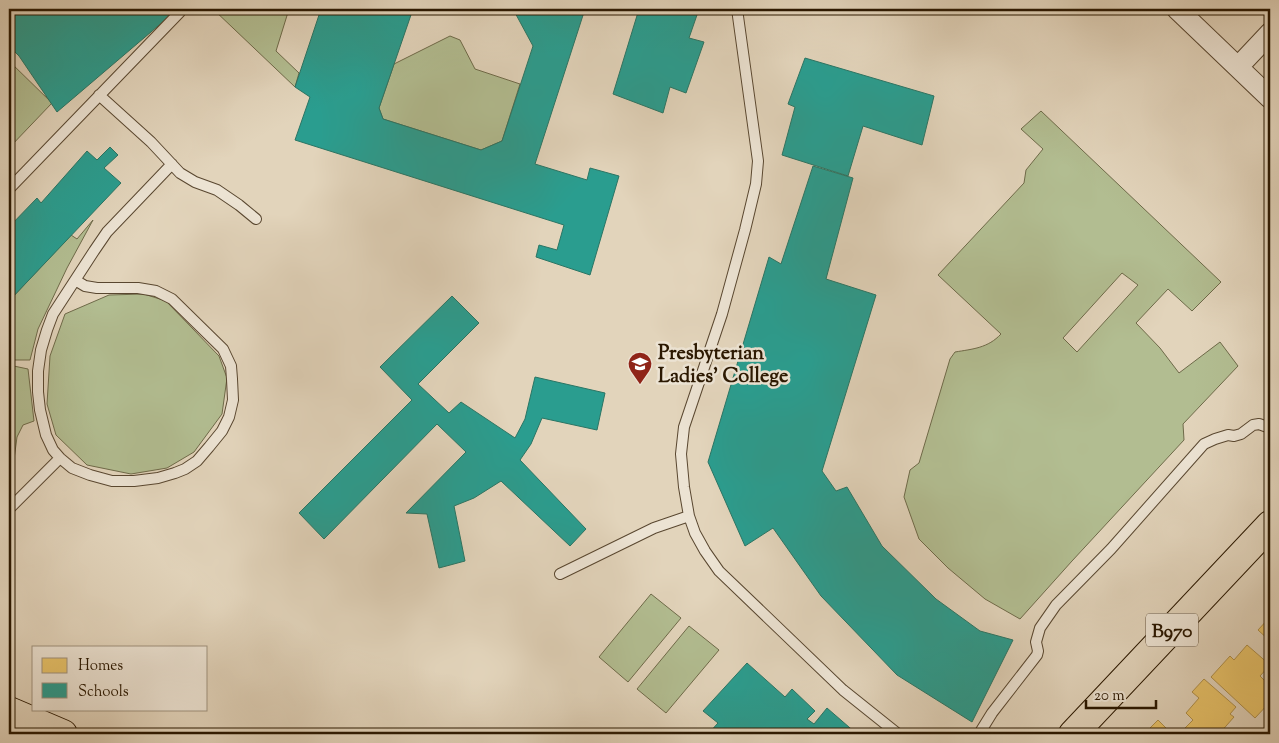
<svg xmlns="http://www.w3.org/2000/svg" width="1279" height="743" viewBox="0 0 1279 743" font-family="'Sorts Mill Goudy',serif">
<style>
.green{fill:#b2bd91;stroke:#6e6a49;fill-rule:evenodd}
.homes{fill:#e9c46a;stroke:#b0904a}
.schools{fill:#2a9d8f;stroke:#2a7564}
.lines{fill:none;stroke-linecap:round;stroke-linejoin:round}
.service-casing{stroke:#594730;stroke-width:12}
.minor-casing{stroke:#594730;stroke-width:22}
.primary-casing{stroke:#2b1801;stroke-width:30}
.trunk-casing{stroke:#2b1801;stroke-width:30}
.service{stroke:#ece3d3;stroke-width:10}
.minor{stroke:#ece3d3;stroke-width:20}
.primary{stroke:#e2d4bb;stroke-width:28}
.trunk{stroke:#e2d4bb;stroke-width:28}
.labels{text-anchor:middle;stroke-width:5;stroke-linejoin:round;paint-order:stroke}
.shield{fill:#ece3d3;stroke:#655540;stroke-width:1}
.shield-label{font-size:19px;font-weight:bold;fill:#2b1801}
.poi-label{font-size:20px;font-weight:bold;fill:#2b1801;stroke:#ece3d3;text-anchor:start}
</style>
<rect width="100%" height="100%" fill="#e2d4bb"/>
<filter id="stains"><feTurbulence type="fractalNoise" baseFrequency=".004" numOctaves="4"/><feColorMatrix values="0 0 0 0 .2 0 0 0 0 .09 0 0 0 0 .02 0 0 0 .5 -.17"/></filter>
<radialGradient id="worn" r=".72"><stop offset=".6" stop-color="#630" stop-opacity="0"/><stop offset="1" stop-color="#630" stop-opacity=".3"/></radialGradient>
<path class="green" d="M213 9H289L276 51 299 73 295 87Z
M450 36 460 40 475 69 520 84 502 141 481 150 383 119 379 108 394 64Z
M9 61 52 103 9 148Z
M1041 111 1221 282 1192 311 1168 289 1136 323 1160 348 1179 373 1220 342 1238 366 1183 424 1184 440 1072 561 1020 619 985 599 948 568 919 539 904 497 910 470 919 463 950 359 955 352C973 349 988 348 1001 334L938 275 1024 183 1026 170 1043 149 1021 129ZM1122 273 1138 285 1077 352 1063 338Z
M93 220 67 268 38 329 30 360H9V301L71 235 77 239Z
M144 294 166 301 219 356 227 378 222 414 194 452 167 468 131 474 87 465 56 435 47 404 50 356 65 314 109 295Z
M9 365 28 369 34 421 23 425 17 437 13 467 9 474Z
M651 594 681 618 628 682 599 657Z
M689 626 719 650 666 713 637 689Z"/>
<path class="homes" d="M1269 618 1270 619V641L1258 630Z
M1247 645 1270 665 1260 676 1270 686V702L1255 718 1211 677 1230 656 1234 660Z
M1204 679 1236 707 1230 714 1234 717 1219 734H1189L1184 729 1193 720 1186 713 1199 698 1192 692Z
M1158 720 1172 734H1144Z"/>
<path class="schools" d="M9 9H178L57 112 19 56 9 46Z
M321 9H413L379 108 383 119 481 150 502 141 533 46 513 9H585L535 164 587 180 590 168 619 176 590 275 536 257 539 245 557 250 564 225 295 140 310 97 295 87Z
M639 9H689L698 12 689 38 704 42 686 93 670 87 663 113 613 94Z
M805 58 934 96 922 145 863 126 848 176 782 155 795 107 788 104Z
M110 147 118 155 104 168 121 183 9 301V227L37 198 41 203 87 151 97 160Z
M813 166 853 178 826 279 876 295 822 471 836 491 847 487 882 546 936 599 980 631 1013 640 972 722 897 675 821 596 773 528 745 546 708 462 769 257 781 264Z
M452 296 479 323 418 384 449 413 461 402 515 438 525 419 535 377 605 393 597 430 542 418 531 444 520 460 586 529 570 546 501 481 474 498 454 506 465 561 439 568 427 514 406 513 466 452 437 424 324 539 299 513 412 400 380 367Z
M747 663 785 697 792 689 815 711 807 719 814 724 827 708 857 734H708L718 723 703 711Z"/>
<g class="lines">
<defs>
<path id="service" d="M737 9 758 161 756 184 745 230 722 314 684 427 681 454 684 487 689 516 695 533 705 551 719 571 843 690 898 734
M99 95 151 142 180 173 195 182 217 190 239 205 256 219
M9 189 180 12
M75 280 85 286 97 288H138L156 291 172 299 223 349 231 366 232 379 233 400 229 417 222 431 209 447 197 461 185 469 175 473 158 478 134 481H112L90 475 72 468 60 458 53 450 46 435 40 410 38 392V371L41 350 47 330 53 314 94 251 107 232 172 164
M9 509 60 458
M560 574 654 528 689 516
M979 734 992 713 1037 655 1038 651 1036 642 1040 628 1056 605 1111 549 1204 444 1215 439 1228 435 1234 436 1241 434 1253 425 1259 424 1270 428"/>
<path id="minor" d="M1177 9 1270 98
M1238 67 1270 33"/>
<path id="primary" d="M1073 734 1270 525"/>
<path id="trunk" d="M9 711 63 734"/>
</defs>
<use href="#service" class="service-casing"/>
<use href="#minor" class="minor-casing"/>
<use href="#primary" class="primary-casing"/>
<use href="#trunk" class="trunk-casing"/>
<use href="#service" class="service"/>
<use href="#minor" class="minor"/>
<use href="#primary" class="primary"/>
<use href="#trunk" class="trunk"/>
</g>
<defs>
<symbol id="school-pin" viewBox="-11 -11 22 30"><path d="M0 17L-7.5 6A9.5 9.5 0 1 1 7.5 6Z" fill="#8f2418" stroke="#ece3d3"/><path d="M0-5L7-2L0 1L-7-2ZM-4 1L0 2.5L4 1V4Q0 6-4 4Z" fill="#fff"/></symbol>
</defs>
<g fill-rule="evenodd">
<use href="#school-pin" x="626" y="350" width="28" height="38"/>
</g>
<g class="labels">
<rect class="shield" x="1146" y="613.5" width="52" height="33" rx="4"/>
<g class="shield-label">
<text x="1172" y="637">B970</text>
</g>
<g class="poi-label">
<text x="658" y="359">Presbyterian<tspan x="658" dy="23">Ladies' College</tspan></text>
</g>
</g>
<rect width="1279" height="743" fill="none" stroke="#e2d4bb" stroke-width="30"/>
<rect x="10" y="10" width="1259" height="723" fill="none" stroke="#2b1801" stroke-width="2.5"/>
<rect x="15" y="15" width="1249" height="713" fill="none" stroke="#2b1801"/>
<rect x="32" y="646" width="175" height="65" fill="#ece3d3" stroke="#9f927f"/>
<rect x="42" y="658" width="25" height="15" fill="#e9c46a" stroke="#9f927f"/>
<text x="78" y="670" font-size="15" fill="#2b1801">Homes</text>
<rect x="42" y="683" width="25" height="15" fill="#2a9d8f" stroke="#9f927f"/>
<text x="78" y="696" font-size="15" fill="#2b1801">Schools</text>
<path d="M1086 700v8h70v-8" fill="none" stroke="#2b1801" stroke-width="2.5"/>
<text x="1094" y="700" font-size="15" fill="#2b1801" stroke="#ece3d3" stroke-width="4" paint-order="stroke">20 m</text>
<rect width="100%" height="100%" filter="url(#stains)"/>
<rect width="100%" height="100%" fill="url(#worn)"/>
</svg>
